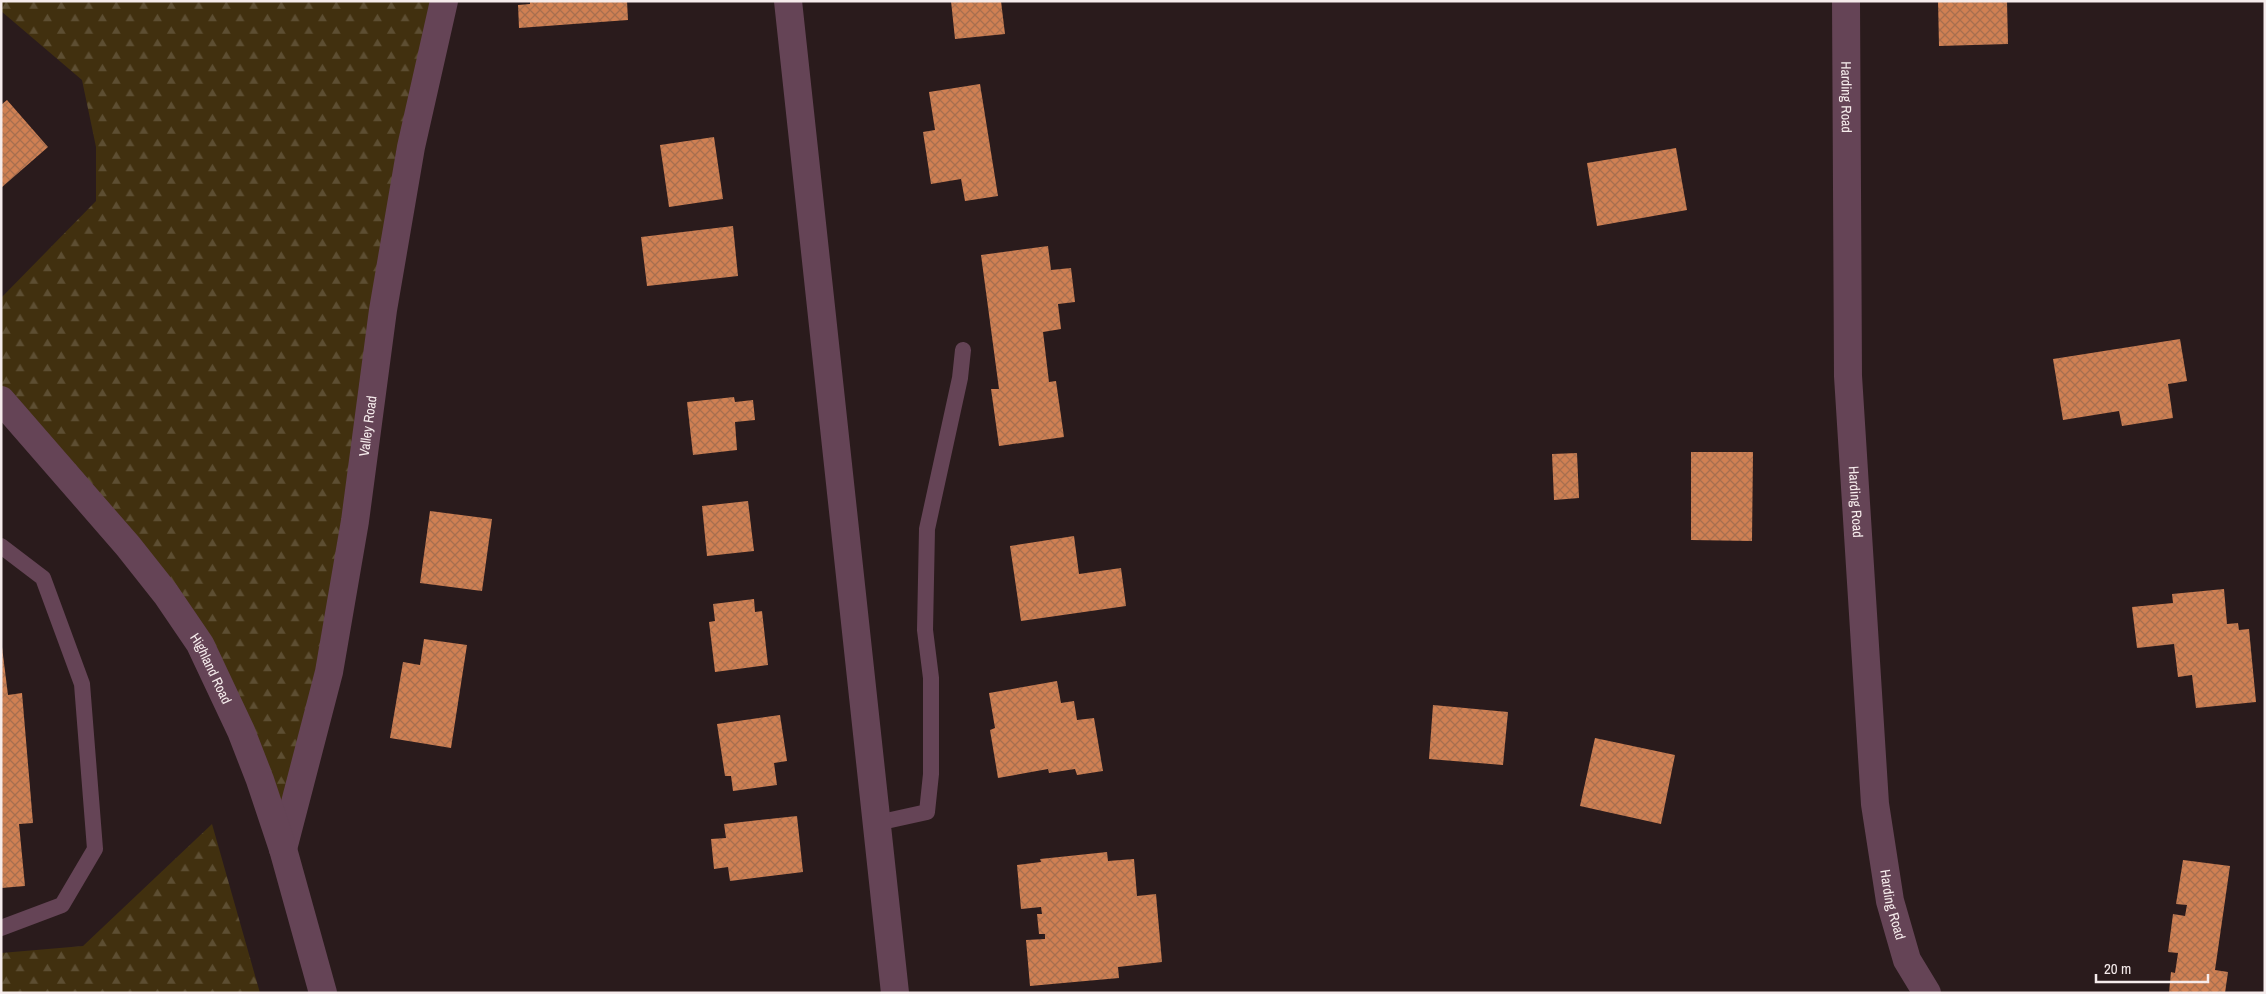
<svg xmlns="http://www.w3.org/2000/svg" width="2266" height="994" viewBox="0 0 2266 994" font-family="'Archivo Narrow',sans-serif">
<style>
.forest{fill:url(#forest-firs)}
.building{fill:url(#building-cross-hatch)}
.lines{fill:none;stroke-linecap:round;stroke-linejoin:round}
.service{stroke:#654456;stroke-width:16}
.minor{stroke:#654456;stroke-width:28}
.tertiary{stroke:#654456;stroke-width:28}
.labels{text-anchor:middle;stroke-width:5;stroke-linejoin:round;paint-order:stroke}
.street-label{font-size:14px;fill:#f6ecec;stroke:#2a1b1c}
</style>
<defs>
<pattern id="forest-firs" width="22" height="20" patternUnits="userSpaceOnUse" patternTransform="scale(1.25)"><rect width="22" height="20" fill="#41300f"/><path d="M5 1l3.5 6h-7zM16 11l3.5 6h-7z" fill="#5d4e32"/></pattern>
<pattern id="building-cross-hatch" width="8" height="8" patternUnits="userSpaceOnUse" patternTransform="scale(1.25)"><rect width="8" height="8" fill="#cf8053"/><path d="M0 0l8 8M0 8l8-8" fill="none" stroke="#a76f4f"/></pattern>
</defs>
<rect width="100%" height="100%" fill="#2a1b1c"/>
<path class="forest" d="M1 1H444L283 849 220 683 1 400V298L96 201V147L82 80 1 11Z
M212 824 260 993H1V953L83 946Z"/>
<path class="building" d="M530 1H627L628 20 519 28 518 5 530 4Z
M951 1H1001L1005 34 955 39Z
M1938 1H2007L2008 44 1939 46Z
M980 84 998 196 965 201 961 179 931 184 923 132 935 130 929 92Z
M7 100 48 147 1 188V105Z
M714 137 723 199 669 207 660 145Z
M1676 148 1687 210 1597 226 1587 163Z
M733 226 738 276 647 286 641 237Z
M1048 246 1051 270 1071 268 1075 302 1058 304 1061 329 1043 332 1049 382 1056 381 1064 437 999 446 991 389H999L981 255Z
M2180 339 2187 381 2168 384 2173 418 2122 426 2119 411 2063 420 2053 359Z
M734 397 735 402 753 400 755 420 735 422 737 450 693 455 687 402Z
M1691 452H1753L1752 541 1691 540Z
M1577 453 1579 498 1554 500 1552 454Z
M748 501 754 551 707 556 702 506Z
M430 511 492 519 482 591 420 583Z
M1074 536 1079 574 1121 568 1126 606 1021 621 1010 546Z
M2224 589 2227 624 2238 623 2239 630 2249 629 2256 702 2196 708 2192 675 2178 677 2174 644 2137 648 2132 607 2173 603 2172 594Z
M754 599 755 612 762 611 768 665 715 672 709 622 715 621 713 604Z
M1 639 8 695 22 693 33 823 19 824 25 886 1 888Z
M424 639 467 645 451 748 390 738 403 662 420 665Z
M1057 681 1061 703 1074 701 1077 720 1094 718 1103 771 1077 775 1075 769 1049 773 1048 769 998 778 990 730 995 728 989 693Z
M1433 705 1508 712 1503 765 1429 759Z
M780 715 787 761 774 763 777 785 733 791 731 776H725L717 724Z
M1595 738 1675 755 1661 824 1580 806Z
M797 816 803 872 730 881 728 867 714 869 711 839 726 838 724 824Z
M1107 852 1108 861 1134 859 1137 896 1156 894 1162 962 1118 967 1119 978 1030 986 1026 940 1045 939V934H1039L1037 914H1042L1041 907 1021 909 1017 865 1041 862 1040 859Z
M2183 860 2230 866 2215 970 2228 972 2225 993H2169L2171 972 2175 973 2178 953 2168 952 2173 914 2185 916 2187 905 2176 904Z"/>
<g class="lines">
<path class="service" d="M1 546 43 578 82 684 95 849 62 905 1 928
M877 823 927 812 931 774V678L925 630 927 529 960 378 963 350"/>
<g class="minor">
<path d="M788 1 895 993"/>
<path id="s1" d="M1846 1 1848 376 1875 804 1890 901 1907 960 1927 993"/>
<path id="s2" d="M283 849 329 672 355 521 383 310 411 147 444 1"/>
</g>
<path class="tertiary" id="s3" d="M1 400 128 546 166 594 200 644 241 731 260 780 283 849 323 993"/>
</g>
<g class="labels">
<g class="street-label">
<text dy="5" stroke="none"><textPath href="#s1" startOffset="96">Harding Road</textPath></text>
<text dy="5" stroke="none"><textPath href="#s2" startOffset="432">Valley Road</textPath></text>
<text dy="5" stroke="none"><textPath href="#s1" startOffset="501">Harding Road</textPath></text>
<text dy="5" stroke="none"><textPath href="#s3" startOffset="342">Highland Road</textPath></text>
<text dy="5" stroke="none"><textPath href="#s1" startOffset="906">Harding Road</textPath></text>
</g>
</g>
<rect width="2266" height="994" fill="none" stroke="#f6ecec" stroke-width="5"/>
<path d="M2096 974v8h112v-8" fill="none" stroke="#f6ecec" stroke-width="2.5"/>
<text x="2104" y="974" font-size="15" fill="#f6ecec" stroke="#2a1b1c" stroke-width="4" paint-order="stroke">20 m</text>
</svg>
